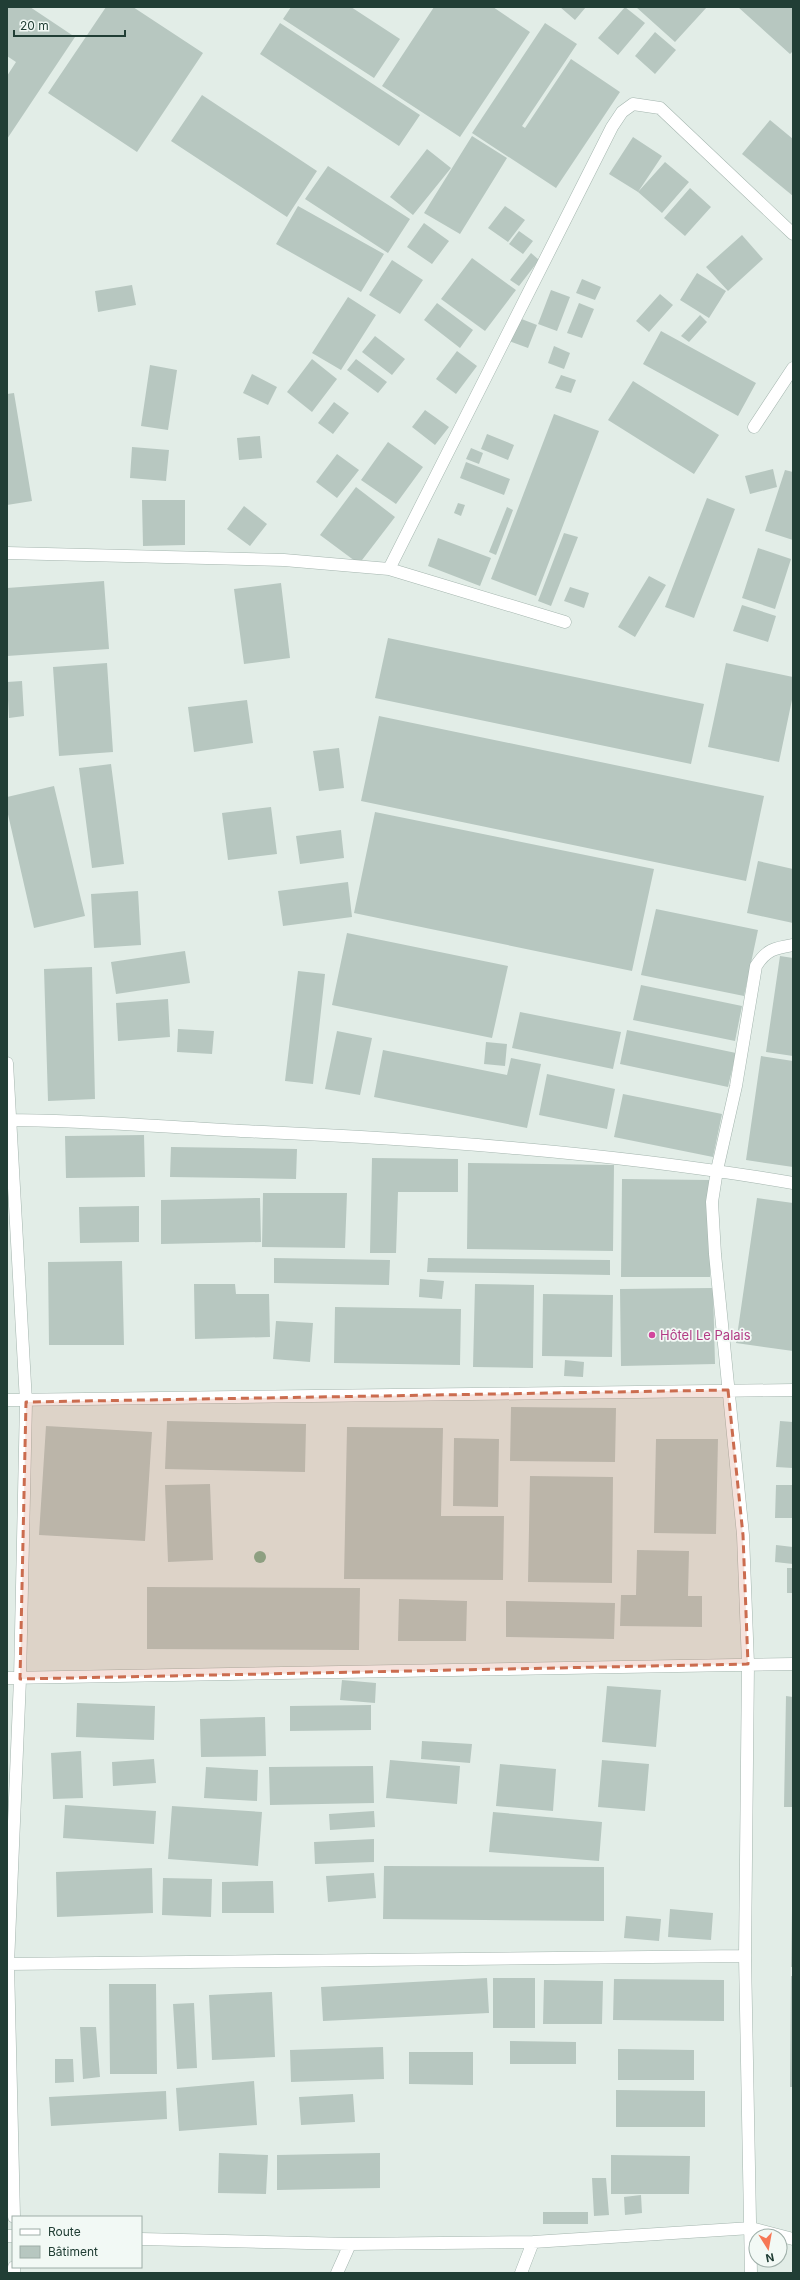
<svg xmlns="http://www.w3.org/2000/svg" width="800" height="2280" viewBox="0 0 800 2280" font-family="Inter,sans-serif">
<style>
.building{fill:#b7c7c0}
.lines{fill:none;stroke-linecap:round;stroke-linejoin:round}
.minor-casing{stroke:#a4b5ae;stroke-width:13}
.minor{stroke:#fff;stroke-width:12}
.tree{fill:#7dac8e}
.marked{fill:#cb6c4f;fill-opacity:0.2;stroke:#cb6c4f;stroke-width:3;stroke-dasharray:8 5;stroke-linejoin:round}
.hotel-dot{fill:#d1479c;stroke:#f2f9f5;stroke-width:1.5}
.labels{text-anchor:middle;stroke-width:3.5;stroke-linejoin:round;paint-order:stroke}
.hotel-label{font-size:13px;fill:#b23c85;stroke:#f2f9f5;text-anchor:start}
</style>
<rect width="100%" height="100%" fill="#e2ede7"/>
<path class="building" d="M7 7H30L75 37 7 139V76L16 62 7 56Z
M106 7H133L203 53 137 152 48 93Z
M291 7H351L400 39 374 78 283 19Z
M434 7H493L530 32 460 137 382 86Z
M560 7H586L575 20Z
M625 7 645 23 618 55 598 38Z
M636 7H707L675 42Z
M738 7H793V51L790 54Z
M280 23 420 115 399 146 260 54Z
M545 23 577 44 522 126 525 128 571 59 620 92 556 188 472 133Z
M655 32 676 50 655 74 635 56Z
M202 95 317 171 287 217 171 141Z
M770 120 793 139V196L742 154Z
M472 136 507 158 460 234 424 213Z
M633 137 662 156 638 192 609 174Z
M427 149 451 168 413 215 390 197Z
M665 162 689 182 662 213 638 192Z
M328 166 410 219 388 253 305 199Z
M690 188 711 207 685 236 664 218Z
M298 206 384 254 361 292 276 244Z
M505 206 525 220 508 242 488 228Z
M424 223 449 241 432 264 407 247Z
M519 231 533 241 523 254 509 244Z
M742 235 763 259 728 291 706 267Z
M531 253 539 260 519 286 510 280Z
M472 258 516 290 485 331 441 299Z
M392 260 423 280 400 314 369 295Z
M697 273 726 291 709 318 680 300Z
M582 279 601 287 595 300 576 293Z
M132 285 136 305 98 312 95 291Z
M551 290 570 297 557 331 538 324Z
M660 294 673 305 649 332 636 321Z
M348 297 376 315 341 370 312 353Z
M437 303 473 330 460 348 424 320Z
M579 303 594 309 582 338 567 333Z
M700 315 707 322 689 342 681 336Z
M519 318 537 325 528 348 509 341Z
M661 331 756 383 738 416 643 364Z
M375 336 405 359 392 375 362 352Z
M554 346 570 353 564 369 548 363Z
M457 351 477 366 456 394 436 379Z
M312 359 337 379 312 412 287 392Z
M356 359 387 382 378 393 347 370Z
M150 365 177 370 168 430 141 426Z
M252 374 277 387 268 405 243 393Z
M561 375 576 380 571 393 555 388Z
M633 381 719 435 694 474 608 420Z
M14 393 32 501 7 505V394Z
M334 402 349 413 333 434 318 423Z
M425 410 449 427 435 445 412 427Z
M554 414 599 431 536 596 491 579Z
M487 434 514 445 508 460 481 449Z
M260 436 262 458 239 460 237 438Z
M388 442 423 467 396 504 361 480Z
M132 447 169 450 166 481 130 478Z
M471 448 483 453 479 464 466 459Z
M337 454 359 470 337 498 316 482Z
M466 462 510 479 504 495 460 478Z
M773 469 777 487 750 494 745 476Z
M785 470 793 472V540L765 531Z
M356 487 395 517 359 564 320 535Z
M707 498 735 509 694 618 665 607Z
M142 500H185V545L143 546Z
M458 503 465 505 461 516 454 513Z
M244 506 267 524 250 546 227 529Z
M507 507 513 510 496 555 489 552Z
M564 533 578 537 551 606 538 601Z
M438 538 491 558 480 586 428 566Z
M758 548 791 559 775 609 742 598Z
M649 576 666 585 635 637 618 627Z
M104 581 109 649 7 656V588Z
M281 583 290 658 244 664 234 589Z
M570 587 589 593 584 608 564 601Z
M742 605 776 616 768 642 733 631Z
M388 638 704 704 691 764 375 698Z
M107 663 113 752 59 756 53 667Z
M726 663 793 677V695L779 762 708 747Z
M22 681 24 716 9 718 7 682Z
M247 700 253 743 194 752 188 707Z
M379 716 764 796 746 881 361 801Z
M339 748 344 788 319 791 313 751Z
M111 764 124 864 92 868 79 768Z
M54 786 85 916 34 928 7 810V797Z
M271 807 277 854 228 860 222 813Z
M375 812 654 869 632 971 354 913Z
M341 830 344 858 300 864 296 836Z
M758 861 793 869V923L747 913Z
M348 882 352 917 283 926 278 891Z
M138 891 141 945 94 948 91 894Z
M656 909 758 930 744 996 641 975Z
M347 933 508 966 492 1038 332 1005Z
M185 951 190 983 116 994 111 962Z
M780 956 793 958V1056L766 1052Z
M92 967 95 1099 48 1101 44 969Z
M298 971 325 974 313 1084 285 1081Z
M641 985 742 1006 735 1041 633 1020Z
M168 999 170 1037 118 1041 116 1003Z
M520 1012 621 1032 613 1069 512 1048Z
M178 1029 214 1031 212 1054 177 1052Z
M627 1030 736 1053 728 1087 620 1064Z
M337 1031 372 1038 360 1095 325 1089Z
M486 1042 507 1044 505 1066 484 1064Z
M383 1050 507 1075 511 1058 541 1064 527 1128 374 1097Z
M761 1056 793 1061V1167L746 1160Z
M547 1074 615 1089 607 1129 539 1115Z
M623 1094 722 1114 713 1157 614 1137Z
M144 1135 145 1177 66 1178 65 1136Z
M171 1147 297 1149 296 1179 170 1177Z
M372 1158 458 1159V1192H398L396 1253H370Z
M468 1163 614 1165 613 1251 467 1249Z
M622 1179 710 1180V1277H621Z
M263 1193H347L345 1248 262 1247Z
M260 1198 261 1242 161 1244V1200Z
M757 1198 793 1203V1351L736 1343Z
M139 1206V1242L80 1243 79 1207Z
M274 1258 390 1260 389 1285 274 1283Z
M428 1258 610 1260V1275L427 1272Z
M122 1261 124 1345H49L48 1262Z
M420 1279 444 1281 442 1299 419 1297Z
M194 1284H235L236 1294H269L270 1337 195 1339Z
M475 1284 534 1285 533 1368 473 1367Z
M713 1288 715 1364 621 1366 620 1289Z
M543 1294 613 1295 612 1357 542 1356Z
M335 1307 461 1309 460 1365 334 1363Z
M276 1321 313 1323 310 1362 273 1359Z
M565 1360 584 1362 583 1377 564 1376Z
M511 1407 616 1408 615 1462 510 1461Z
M167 1421 306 1424 305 1472 165 1469Z
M780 1421 793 1422V1468L776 1467Z
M46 1426 152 1432 145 1541 39 1535Z
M347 1427 443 1428 441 1516H504L503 1580 344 1579Z
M454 1438 499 1439 498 1507 453 1506Z
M656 1439H718L716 1534 654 1533Z
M530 1476 613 1477 612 1583 528 1582Z
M210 1484 213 1560 168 1562 165 1485Z
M776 1485H793V1518H775Z
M776 1545 793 1547V1564L775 1562Z
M637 1550 689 1551 688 1596H702V1627L620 1626 621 1595H636Z
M787 1568H793V1593H787Z
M147 1587 360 1588 359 1650 147 1649Z
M399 1599 467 1601 466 1641H398Z
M506 1601 615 1603 614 1639 506 1637Z
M342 1680 376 1683 375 1703 340 1700Z
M607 1686 661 1690 656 1747 602 1742Z
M786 1696 793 1697V1807H784Z
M77 1703 155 1706 154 1740 76 1737Z
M371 1705V1730L290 1731V1706Z
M265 1717 266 1756 201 1757 200 1719Z
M422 1741 472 1744 470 1763 421 1759Z
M81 1751 83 1798 53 1799 51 1753Z
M154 1759 156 1783 113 1786 112 1762Z
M390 1760 460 1766 457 1804 386 1798Z
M602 1760 649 1764 645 1811 598 1807Z
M500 1764 556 1769 553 1811 496 1806Z
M373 1766 374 1803 270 1805 269 1767Z
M206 1767 258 1770 257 1801 204 1798Z
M65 1805 156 1811 154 1844 63 1838Z
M172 1806 262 1812 258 1866 168 1859Z
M374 1811 375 1827 330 1830 329 1814Z
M493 1812 602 1822 599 1861 489 1852Z
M374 1839V1862L315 1864 314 1842Z
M384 1866 604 1867V1921L383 1919Z
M152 1868 153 1913 57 1917 56 1872Z
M374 1873 376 1898 328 1902 326 1876Z
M163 1878 212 1879 211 1917 162 1915Z
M273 1881 274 1913H222V1882Z
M670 1909 713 1913 711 1940 668 1937Z
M792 1909H793V1967H791Z
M626 1916 661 1919 659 1941 624 1938Z
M791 1976H793V2087H790Z
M487 1978 489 2013 323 2021 321 1987Z
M493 1978H535V2028H493Z
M614 1979 724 1980V2021L613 2020Z
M544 1980 603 1981 602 2024H543Z
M109 1984H156L157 2074H110Z
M272 1992 275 2057 212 2060 209 1995Z
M194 2003 197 2068 177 2069 173 2004Z
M80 2027H96L100 2077 83 2079Z
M510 2041 576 2042V2064H510Z
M383 2047 384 2079 291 2082 290 2050Z
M618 2049 694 2050V2080H618Z
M409 2052H473V2085L409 2084Z
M55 2059H73L74 2082 55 2083Z
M254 2081 257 2125 179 2131 176 2088Z
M616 2090 705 2091V2127H616Z
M166 2091 167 2119 51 2126 49 2097Z
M353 2094 355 2122 301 2125 299 2097Z
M219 2153 268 2155 266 2194 218 2193Z
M380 2153V2188L277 2190V2155Z
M611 2155 690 2156 689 2194H611Z
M592 2178H606L609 2215 594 2216Z
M641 2195 642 2213 625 2215 624 2197Z
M543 2212H588V2224H543Z"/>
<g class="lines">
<defs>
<path id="minor" d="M754 427 793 368
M7 553 284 560 389 569 565 622
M389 569 612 127 622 112 633 104 660 108 793 234
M7 1063 26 1402 20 1679 8 1964 14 2217
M7 1120C85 1120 163 1127 241 1131 424 1139 612 1152 793 1183
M7 1400 793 1390
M7 1678 793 1664
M7 1964 745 1956
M7 2236H13
M141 2239 350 2244 533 2242 751 2228 793 2239
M14 2267V2273
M337 2273 350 2244
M521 2273 533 2242
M751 2273 745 1956 748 1664 743 1535 715 1254 712 1202 717 1170 736 1086 756 966C766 950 774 948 793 945"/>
</defs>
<use href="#minor" class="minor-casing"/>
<use href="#minor" class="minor"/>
</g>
<circle class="tree" cx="260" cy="1557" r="6"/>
<path class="marked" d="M728 1390 743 1535 748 1664 20 1679 26 1402Z"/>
<circle class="hotel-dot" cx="652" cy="1335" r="4"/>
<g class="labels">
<g class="hotel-label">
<text x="660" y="1340">Hôtel Le Palais</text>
</g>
</g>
<rect width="800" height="2280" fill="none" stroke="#213e35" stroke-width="16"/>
<rect x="12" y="2216" width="130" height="52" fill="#f2f9f5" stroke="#9eaea8"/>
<rect x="20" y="2229" width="20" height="6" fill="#ffffff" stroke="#9eaea8"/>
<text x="48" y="2236" font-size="12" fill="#213e35">Route</text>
<rect x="20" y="2246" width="20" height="12" fill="#b7c7c0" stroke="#9eaea8"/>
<text x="48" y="2256" font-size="12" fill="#213e35">Bâtiment</text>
<g transform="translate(768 2248) rotate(169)"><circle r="19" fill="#f2f9f5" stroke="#9eaea8"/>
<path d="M0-3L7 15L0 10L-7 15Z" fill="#f67856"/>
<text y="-6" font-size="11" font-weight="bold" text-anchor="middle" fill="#213e35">N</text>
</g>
<path d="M14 30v6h111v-6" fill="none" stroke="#213e35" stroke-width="2"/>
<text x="20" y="30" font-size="12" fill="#213e35" stroke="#f2f9f5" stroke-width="3" paint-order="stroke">20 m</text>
</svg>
